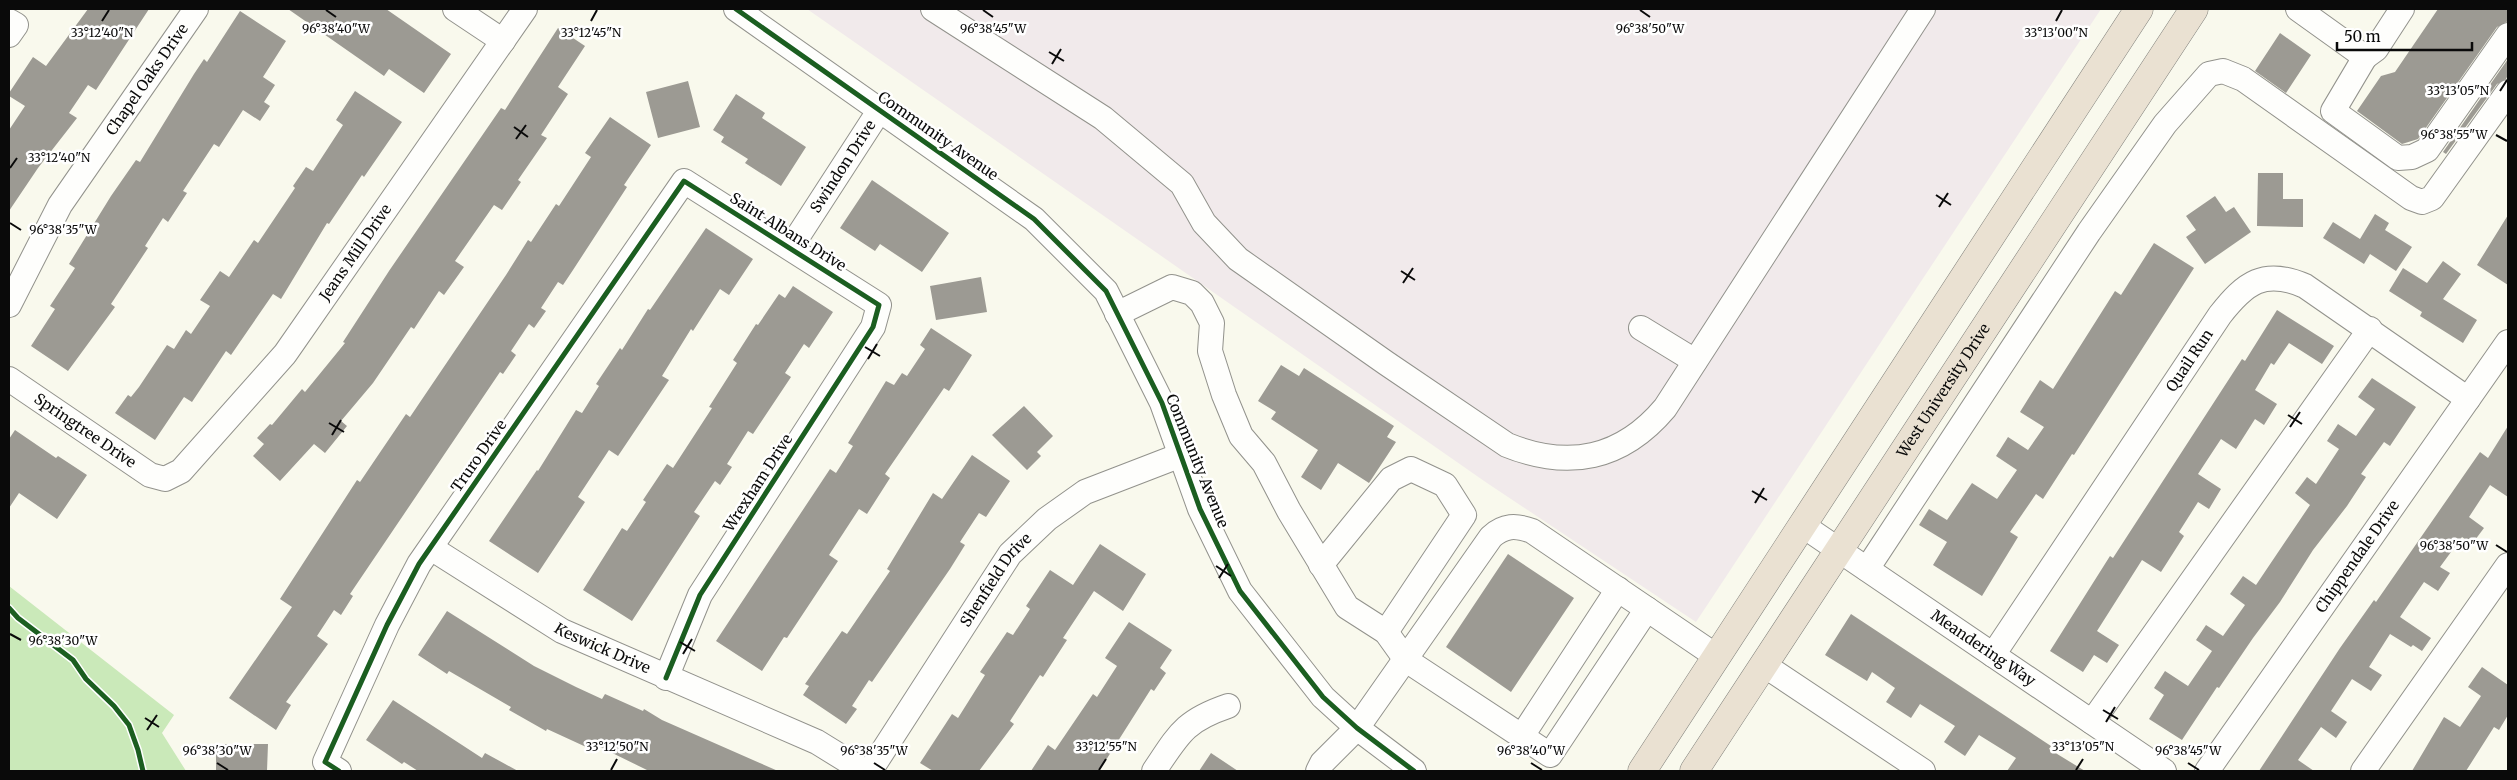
<svg xmlns="http://www.w3.org/2000/svg" width="2517" height="780" viewBox="0 0 2517 780" font-family="Merriweather,serif">
<style>
.industrial{fill:#f1eaeb}
.forest{fill:#cae9b9}
.building{fill:#9c9a93}
.lines{fill:none;stroke-linecap:round;stroke-linejoin:round}
.minor-casing{stroke:#92928c;stroke-width:26}
.highway-casing{stroke:#7f7f7a;stroke-width:29}
.minor{stroke:#fefefc;stroke-width:24}
.highway{stroke:#eae1d2;stroke-width:28}
.cycleway-casing{stroke:#fff;stroke-width:8}
.cycleway{stroke:#1b5e20;stroke-width:5}
.ticks{fill:none;stroke:#0a0a0a;stroke-width:2}
.labels{text-anchor:middle;stroke-width:5;stroke-linejoin:round;paint-order:stroke}
.street-label{font-size:15px;fill:#0a0a0a;stroke:#fff}
.ticks-label{font-size:12px;text-anchor:middle;fill:#0a0a0a;stroke:#fff;stroke-width:5;stroke-linejoin:round;paint-order:stroke}
</style>
<rect width="100%" height="100%" fill="#f9f9ed"/>
<path class="industrial" d="M807 9H2101L1696 622 1487 483Z"/>
<path class="forest" d="M9 586 174 715 162 733 186 771H9Z"/>
<path class="building" d="M88 9H149L96 90 88 85 69 113 77 118 38 168 9 211V130L25 106 9 96V93L33 57 46 66Z
M288 9H386L451 54 424 93 389 69 384 76Z
M2438 9H2508V21L2497 27 2418 139 2402 144 2357 111 2381 76 2395 72Z
M240 11 286 41 263 77 275 85 264 102 270 106 260 121 243 110 219 147 214 144 183 191 187 193 168 222 163 218 145 246 148 248 111 304 115 307 68 371 31 346 55 309 50 306 75 268 69 264 111 196 136 160 140 162 194 74 204 59 207 62Z
M558 28 585 46 558 87 568 94 541 135 547 138 518 180 521 182 502 210 494 205 455 261 464 267 444 295 439 291 414 329 411 327 373 383 341 421 347 426 325 453 314 444 280 481 253 456 264 444 257 438 270 424 272 425 302 389 305 392 345 343 343 342 389 271 501 108 505 110Z
M2280 33 2311 55 2286 93 2255 71Z
M2508 59V75L2506 79 2497 84 2446 154 2443 152Z
M688 81 700 127 658 138 646 92Z
M355 91 402 122 364 177 362 175 329 224 327 223 281 299 273 294 231 355 226 351 192 402 184 397 155 440 115 413 128 395 131 397 139 387 167 345 174 349 186 330 191 334 210 306 200 300 220 271 229 277 254 240 258 243 295 188 293 186 306 167 313 171 343 125 336 120Z
M736 94 765 113 762 118 806 147 781 186 745 163 748 159 721 142 724 137 713 130Z
M610 117 651 145 624 185 627 187 573 270 563 285 558 282 541 308 546 311 534 328 529 324 511 351 516 355 503 374 500 372 350 594 353 596 341 615 334 610 317 636 328 644 286 702 291 705 276 730 229 698 292 607 280 599 357 480 360 482 406 414 410 417 506 275 528 240 531 242 556 204 559 206 591 157 585 153Z
M2258 173H2283V199H2303V227L2257 226Z
M872 180 949 233 922 272 880 244 875 251 840 228Z
M2215 196 2226 212 2234 207 2251 232 2205 264 2186 237 2196 230 2186 216Z
M2375 214 2389 223 2385 230 2412 247 2396 271 2370 254 2364 264 2323 238 2333 222 2360 239Z
M2508 215V285L2477 265Z
M706 228 753 259 729 295 720 289 693 331 691 329 662 376 669 380 618 456 609 450 578 497 585 502 538 573 489 541 537 470 538 471 576 410 582 413 599 386 596 384 620 348 622 350 648 309 650 310Z
M2154 243 2194 268 2074 455 2072 454 2043 499 2036 494 2010 532 2018 537 1982 596 1933 565 1947 542 1919 525 1929 509 1947 520 1972 483 1997 499 2017 470 1996 456 2008 437 2028 450 2044 427 2020 412 2040 380 2053 389 2115 291 2121 295Z
M2443 261 2461 274 2443 299 2477 320 2463 343 2420 316 2422 312 2389 291 2403 268 2427 283Z
M981 277 987 312 936 320 930 286Z
M793 286 833 312 809 348 804 344 785 373 791 377 753 434 748 431 727 464 732 467 720 485 715 481 694 512 700 516 632 621 583 590 622 528 627 531 646 502 643 500 667 464 673 468 712 408 709 407 737 363 733 360 756 324 758 325 779 294 785 298Z
M2277 310 2334 346 2322 364 2289 343 2274 365 2271 363 2255 390 2277 404 2264 425 2255 419 2236 449 2221 439 2198 474 2221 489 2209 509 2198 502 2179 532 2184 536 2161 572 2142 560 2097 631 2119 645 2107 663 2094 655 2083 672 2050 651 2110 556 2113 558 2242 359 2245 361Z
M931 328 972 355 949 391 944 388 885 474 890 478 867 514 859 509 829 555 838 561 787 638 784 637 762 671 716 641 830 469 836 473 853 446 848 443 886 381 894 385 902 373 907 376 925 349 920 345Z
M1281 365 1299 376 1304 368 1394 426 1387 437 1396 442 1369 483 1338 463 1321 490 1301 477 1318 450 1271 419 1276 412 1258 401Z
M2372 378 2416 407 2390 446 2384 442 2361 474 2366 477 2347 506 2313 550 2280 602 2253 638 2219 688 2217 687 2182 740 2149 719 2164 695 2154 688 2165 671 2188 686 2212 651 2196 640 2206 625 2223 636 2245 605 2230 594 2243 576 2256 585 2310 505 2295 493 2307 477 2316 484 2339 449 2327 441 2338 424 2356 436 2375 409 2358 397Z
M1024 406 1053 436 1037 452 1041 456 1027 470 992 435Z
M2508 426V497L2490 485 2469 517 2484 528 2472 544 2462 537 2440 567 2450 573 2438 591 2424 582 2400 617 2431 638 2422 651 2413 645 2411 647 2390 634 2369 667 2382 675 2371 691 2352 679 2331 711 2347 722 2336 738 2321 727 2298 760 2314 771H2259L2340 648 2374 600 2376 602 2480 452 2488 458Z
M15 430 56 458 58 456 87 475 57 519 19 493 9 508V439Z
M972 455 1010 481 986 517 979 513 960 542 965 545 950 569 872 682 869 680 852 706 857 709 846 724 803 695 809 686 805 684 842 631 847 634 890 571 887 569 933 493 942 499Z
M1100 544 1146 574 1123 611 1094 591 1063 638 1067 640 1043 677 1040 675 1010 721 1014 724 979 771H933L920 763 952 714 958 718 985 675 980 672 1007 632 1013 635 1030 609 1026 606 1050 570 1073 585Z
M1508 554 1574 598 1511 692 1446 647Z
M447 611 534 666 576 687 602 699 605 694 643 711 644 709 662 720 778 771H649L600 747 597 752 547 729 546 731 509 710 511 707 449 671 447 674 418 655Z
M1851 614 2051 746 2049 749 2085 771H2007L2016 758 1979 735 1965 756 1944 742 1955 726 1920 704 1911 718 1886 702 1895 688 1872 672 1867 681 1825 655Z
M1129 622 1172 650 1160 668 1166 673 1154 691 1151 689 1099 771H1031L1048 745 1055 750 1093 694 1097 697 1117 666 1105 658Z
M2482 667 2508 685V715L2499 730 2494 727 2466 771H2412L2444 717 2460 727 2481 696 2468 687Z
M393 700 482 758 485 753 518 771H418L404 762 402 764 366 740Z
M216 744H268L267 771H216Z
M1211 753 1238 771H1199Z"/>
<g class="lines">
<defs>
<g id="minor">
<path d="M455 9 503 41"/>
<path d="M736 9 1034 219 1106 291 1162 403 1200 509 1240 591 1323 697 1357 728 1414 771"/>
<path d="M933 9 1103 118 1182 184 1204 223 1238 259 1386 363 1507 445C1569 470 1622 459 1665 408L1923 9"/>
<path d="M2298 9 2365 57 2333 111 2398 158 2412 157 2427 150 2508 35"/>
<path d="M9 21 16 25 9 35"/>
<path d="M2365 57 2376 49 2402 9"/>
<path id="s1" d="M791 247 879 111"/>
<path id="s2" d="M9 305 60 205 196 9"/>
<path d="M1117 314 1172 287 1192 293 1202 303 1212 323 1210 351 1224 395 1241 436 1264 463 1289 511 1347 607 1386 632 1406 660 1550 755 1647 609"/>
<path d="M1641 328 1695 361"/>
<path id="s3" d="M9 379 150 475 165 479 181 471 285 354 525 9"/>
<path id="s4" d="M1802 525 2164 771"/>
<path id="s5" d="M431 548 562 631 817 742 864 771"/>
<path d="M1321 565 1391 479 1411 469 1445 485 1464 515 1386 632"/>
<path d="M1867 569 2089 232 2165 124 2209 74 2223 71 2243 79 2411 198 2422 202 2432 198 2508 92"/>
<path id="s6" d="M1993 655 2220 315C2245 283 2264 268 2305 286L2468 399"/>
<path d="M1764 665 1923 771"/>
<path d="M2092 722 2370 329"/>
<path d="M1522 736 1618 589"/>
<path d="M339 771 325 762 387 625 419 564 684 181 879 305 873 327 700 595 666 678"/>
<path id="s7" d="M870 771 1010 554 1047 519 1085 492 1181 455"/>
<path d="M1154 771C1179 734 1184 721 1228 706"/>
<path d="M1318 771 1322 763 1357 728 1491 537C1504 525 1516 525 1532 531L1716 656"/>
<path id="s8" d="M2207 771 2508 342"/>
<path d="M2363 771 2508 565"/>
</g>
<g id="highway">
<path d="M1642 771 2139 9"/>
<path id="s9" d="M1694 771 2194 9"/>
</g>
</defs>
<use href="#minor" class="minor-casing"/>
<use href="#highway" class="highway-casing"/>
<use href="#minor" class="minor"/>
<use href="#highway" class="highway"/>
<defs>
<path id="cycleway" d="M736 9 1034 219 1106 291 1162 403 1200 509 1240 591 1323 697 1357 728 1414 771
M9 608 18 618 73 660 86 679 114 706 129 725 138 750 143 771
M339 771 325 762 387 625 419 564 684 181 879 305 873 327 700 595 666 678"/>
</defs>
<use href="#cycleway" class="cycleway-casing"/>
<use href="#cycleway" class="cycleway"/>
</g>
<path class="ticks" d="M326 10 336 17M983 10 993 17M1640 10 1650 17M102 21 109 10M591 21 597 10M2056 21 2062 10M1049 52 1064 61M1052 64 1061 49M2500 91 2507 80M514 127 528 137M2496 135 2507 141M516 139 526 125M10 168 17 158M1936 195 1951 205M1939 207 1948 193M10 223 21 230M1401 271 1415 280M1403 283 1413 268M865 347 880 356M868 359 877 344M2288 415 2302 424M329 423 344 432M2290 427 2300 412M332 435 341 420M1752 491 1767 500M1755 503 1764 488M2496 545 2507 552M1216 566 1231 576M1219 578 1228 564M10 634 21 640M680 642 695 651M683 654 692 639M2103 710 2118 719M145 718 159 727M2106 722 2115 707M147 730 157 715M217 763 228 770M874 763 885 770M1531 763 1542 770M2188 763 2199 770M611 770 617 759M1099 770 1106 759M2076 770 2083 759"/>
<g class="labels">
<g class="street-label">
<text dy="5" stroke="none"><textPath href="#s2" startOffset="265">Chapel Oaks Drive</textPath></text>
<text transform="translate(938 136) rotate(35)" y="5">Community Avenue</text>
<text dy="5" stroke="none"><textPath href="#s1" startOffset="96">Swindon Drive</textPath></text>
<text transform="translate(788 232) rotate(32)" y="5">Saint Albans Drive</text>
<text dy="5" stroke="none"><textPath href="#s3" startOffset="484">Jeans Mill Drive</textPath></text>
<text dy="5" stroke="none"><textPath href="#s6" startOffset="354">Quail Run</textPath></text>
<text dy="5" stroke="none"><textPath href="#s9" startOffset="455">West University Drive</textPath></text>
<text dy="5" stroke="none"><textPath href="#s3" startOffset="92">Springtree Drive</textPath></text>
<text transform="translate(479 456) rotate(-55)" y="5">Truro Drive</text>
<text transform="translate(1197 461) rotate(68)" y="5">Community Avenue</text>
<text transform="translate(758 483) rotate(-57)" y="5">Wrexham Drive</text>
<text dy="5" stroke="none"><textPath href="#s8" startOffset="262">Chippendale Drive</textPath></text>
<text dy="5" stroke="none"><textPath href="#s7" startOffset="229">Shenfield Drive</textPath></text>
<text dy="5" stroke="none"><textPath href="#s5" startOffset="199">Keswick Drive</textPath></text>
<text dy="5" stroke="none"><textPath href="#s4" startOffset="219">Meandering Way</textPath></text>
</g>
</g>
<g class="ticks-label">
<text x="336" y="33">96°38'40"W</text>
<text x="993" y="33">96°38'45"W</text>
<text x="1650" y="33">96°38'50"W</text>
<text x="102" y="37">33°12'40"N</text>
<text x="591" y="37">33°12'45"N</text>
<text x="2056" y="37">33°13'00"N</text>
<text x="2458" y="95">33°13'05"N</text>
<text x="2454" y="139">96°38'55"W</text>
<text x="59" y="162">33°12'40"N</text>
<text x="63" y="234">96°38'35"W</text>
<text x="2454" y="550">96°38'50"W</text>
<text x="63" y="645">96°38'30"W</text>
<text x="617" y="751">33°12'50"N</text>
<text x="1106" y="751">33°12'55"N</text>
<text x="2083" y="751">33°13'05"N</text>
<text x="217" y="755">96°38'30"W</text>
<text x="874" y="755">96°38'35"W</text>
<text x="1531" y="755">96°38'40"W</text>
<text x="2188" y="755">96°38'45"W</text>
</g>
<rect width="2517" height="780" fill="none" stroke="#0a0a0a" stroke-width="20"/>
<path d="M2337 42v8h135v-8" fill="none" stroke="#0a0a0a" stroke-width="2.5"/>
<text x="2344" y="42" font-size="15" fill="#0a0a0a" stroke="#ffffff" stroke-width="4" paint-order="stroke">50 m</text>
</svg>
